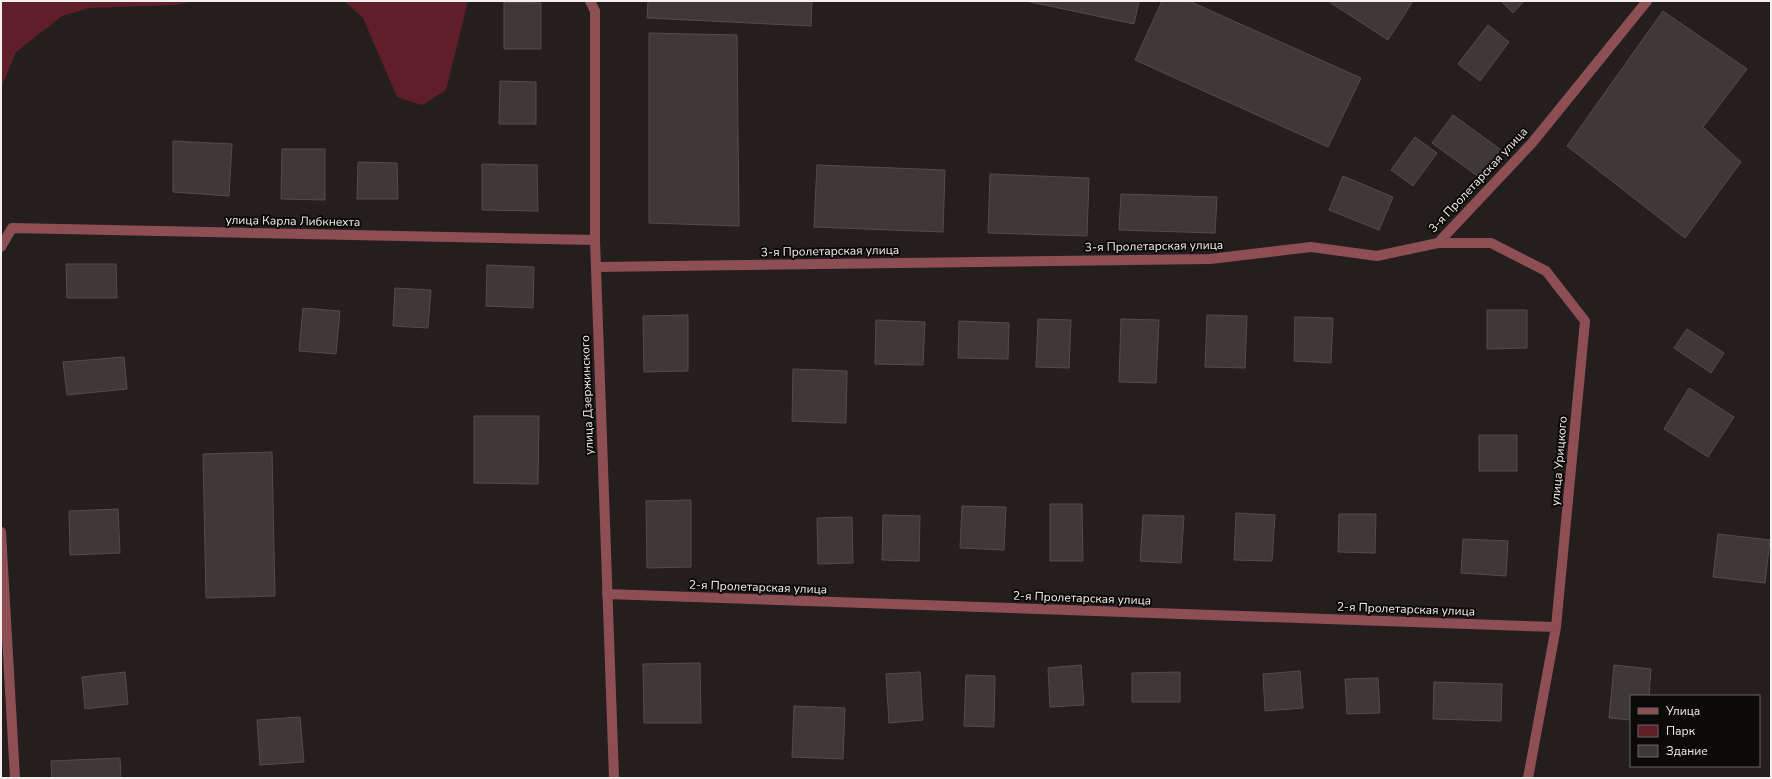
<svg xmlns="http://www.w3.org/2000/svg" width="1772" height="779" viewBox="0 0 1772 779" font-family="'Nunito Sans',sans-serif">
<style>
.green{fill:#601f28}
.building{fill:#3f3838;stroke:#534c4c}
.lines{fill:none;stroke-linecap:round;stroke-linejoin:round}
.minor{stroke:#8d4f54;stroke-width:10}
.tertiary{stroke:#8d4f54;stroke-width:10}
.labels{text-anchor:middle;stroke-width:4;stroke-linejoin:round;paint-order:stroke}
.street-label{font-size:12px;fill:#f4efef;stroke:#0c0909}
</style>
<rect width="100%" height="100%" fill="#251e1f"/>
<path class="green" d="M1 1H192L176 5 89 8 62 16 16 52 1 88Z
M344 1H468L446 90 422 105 397 97 363 18Z"/>
<path class="building" d="M648 1H812L811 26 647 18Z
M1026 1H1139L1134 24Z
M1162 1H1189L1361 78 1328 147 1135 60Z
M1328 1H1413L1388 40Z
M1501 1H1524L1513 13Z
M504 2 541 3V49H504Z
M1663 11 1747 69 1703 127 1741 162 1685 238 1567 146Z
M1488 25 1509 42 1480 81 1458 64Z
M649 33 737 35 739 226 649 223Z
M500 81 536 82V124H499Z
M1453 115 1504 152 1483 180 1432 143Z
M1415 137 1437 153 1413 186 1391 170Z
M173 141 232 144 229 196 173 192Z
M282 149H325V200L281 199Z
M358 162 397 163 398 199H357Z
M482 164 537 165 538 211 482 210Z
M817 165 945 170 943 232 814 227Z
M990 174 1089 178 1087 236 988 233Z
M1343 176 1393 197 1379 230 1329 210Z
M1121 194 1217 197 1215 233 1119 230Z
M66 264H116L117 298H67Z
M487 265 534 267 533 308 486 306Z
M395 288 431 290 428 328 393 326Z
M303 308 340 311 336 354 299 351Z
M1487 310H1527V348L1487 349Z
M688 315V371L644 372 643 316Z
M1207 315 1247 316 1245 368 1205 367Z
M1295 317 1333 318 1331 363 1294 361Z
M1038 319 1071 320 1069 368 1036 367Z
M1121 319 1159 320 1156 383 1119 382Z
M876 320 925 322 923 365 875 364Z
M959 321 1009 323 1008 359 958 358Z
M1687 329 1724 353 1711 373 1674 348Z
M124 357 127 389 67 395 63 362Z
M793 369 847 371 846 423 792 421Z
M1689 388 1734 417 1708 457 1664 429Z
M474 416H539L538 484 474 483Z
M1479 435H1517V471H1479Z
M272 452 275 596 206 598 203 454Z
M691 500V567L647 568 646 501Z
M1050 504H1082L1083 561H1050Z
M962 506 1006 507 1004 550 960 548Z
M118 509 120 553 70 555 69 511Z
M1236 513 1275 515 1272 561 1234 560Z
M1339 514H1376L1375 553 1338 552Z
M883 515 920 516 919 561 882 560Z
M1143 515 1184 516 1181 563 1140 561Z
M852 517 853 563 818 564 817 518Z
M1718 534 1770 540 1765 583 1713 577Z
M1463 539 1508 541 1506 576 1461 573Z
M700 663 701 723H644L643 664Z
M1081 665 1084 705 1050 707 1048 668Z
M1614 665 1651 669 1649 696H1631V720L1609 718Z
M1300 671 1303 708 1265 711 1263 674Z
M125 672 128 704 85 709 82 677Z
M920 672 923 720 889 723 886 674Z
M1180 672V702H1132V673Z
M966 675 995 676 994 727 964 726Z
M1378 678 1380 713 1347 714 1345 679Z
M1434 682 1502 684 1501 721 1433 719Z
M794 706 845 708 843 759 792 757Z
M300 717 304 762 260 765 257 720Z
M120 758 121 778H52L51 761Z"/>
<g class="lines">
<path class="minor" d="M1438 243H1491L1546 271 1585 321 1556 627 1528 778
M1 247 12 228 595 240
M596 267 1210 259 1311 247 1377 256 1438 243 1532 143 1647 1
M1 532 15 778
M607 594 1556 627"/>
<path class="tertiary" d="M590 1 595 11V240L614 778"/>
</g>
<g class="labels">
<g class="street-label">
<text transform="translate(1478 180) rotate(-47)" y="4">3-я Пролетарская улица</text>
<text transform="translate(293 221) rotate(1)" y="4">улица Карла Либкнехта</text>
<text transform="translate(1154 246) rotate(-1)" y="4">3-я Пролетарская улица</text>
<text transform="translate(830 251) rotate(-1)" y="4">3-я Пролетарская улица</text>
<text transform="translate(587 395) rotate(-92)" y="4">улица Дзержинского</text>
<text transform="translate(1559 461) rotate(-85)" y="4">улица Урицкого</text>
<text transform="translate(758 587) rotate(2)" y="4">2-я Пролетарская улица</text>
<text transform="translate(1082 598) rotate(2)" y="4">2-я Пролетарская улица</text>
<text transform="translate(1406 609) rotate(2)" y="4">2-я Пролетарская улица</text>
</g>
</g>
<rect width="1772" height="779" fill="none" stroke="#f4efef" stroke-width="4"/>
<rect x="1630" y="695" width="130" height="72" fill="#0c0909" stroke="#696565"/>
<rect x="1638" y="708" width="20" height="6" fill="#8d4f54" stroke="#696565"/>
<text x="1666" y="715" font-size="12" fill="#f4efef">Улица</text>
<rect x="1638" y="725" width="20" height="12" fill="#601f28" stroke="#696565"/>
<text x="1666" y="735" font-size="12" fill="#f4efef">Парк</text>
<rect x="1638" y="745" width="20" height="12" fill="#3f3838" stroke="#696565"/>
<text x="1666" y="755" font-size="12" fill="#f4efef">Здание</text>
</svg>
